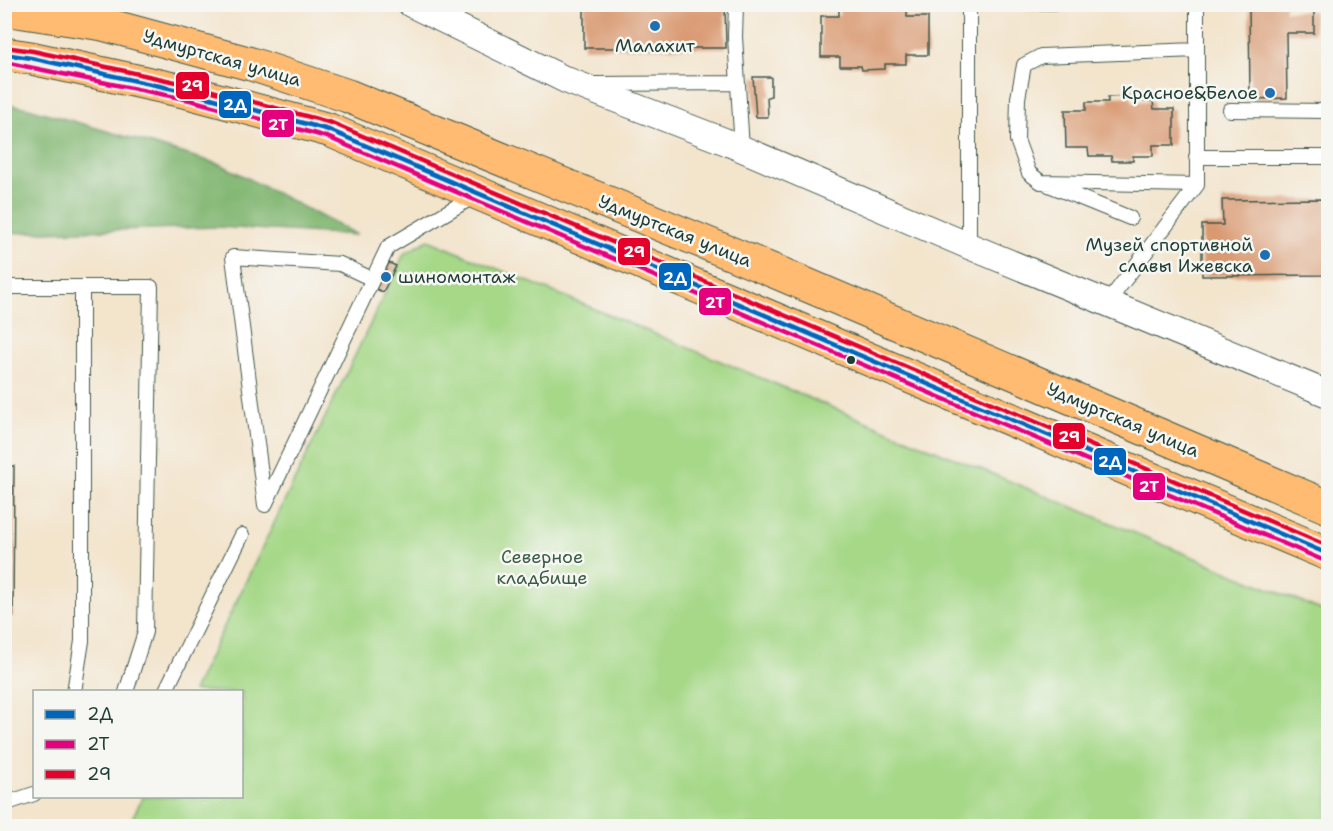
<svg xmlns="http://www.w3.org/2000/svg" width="1333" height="831" viewBox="0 0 1333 831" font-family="'Shantell Sans',sans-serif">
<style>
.green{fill:#a6d888;stroke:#628a5e;stroke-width:1.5}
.forest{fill:#84b874;stroke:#527a54;stroke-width:1.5}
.building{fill:#d99a72}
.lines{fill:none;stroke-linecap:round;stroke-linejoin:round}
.lane-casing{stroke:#3f564b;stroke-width:16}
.street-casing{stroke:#3f564b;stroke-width:28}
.primary-casing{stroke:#3f564b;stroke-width:35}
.lane{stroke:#fff;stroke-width:14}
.street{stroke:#fff;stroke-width:26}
.primary{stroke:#febb71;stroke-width:33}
.bus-1-casing{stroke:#f6f6f2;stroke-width:9}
.bus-2-casing{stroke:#f6f6f2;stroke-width:9}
.bus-3-casing{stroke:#f6f6f2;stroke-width:9}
.bus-1{stroke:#0065bd;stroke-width:4.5}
.bus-2{stroke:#e5007d;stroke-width:4.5}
.bus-3{stroke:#e4002b;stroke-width:4.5}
.poi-dot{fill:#1f6fb2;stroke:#f6f6f2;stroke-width:2}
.bus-dot{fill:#1f3d34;stroke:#f6f6f2;stroke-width:2}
.labels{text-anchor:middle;stroke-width:5;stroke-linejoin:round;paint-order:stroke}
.poi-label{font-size:18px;fill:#1f3d34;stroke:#f6f6f2;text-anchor:end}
.street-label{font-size:18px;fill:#1f3d34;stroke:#f6f6f2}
.park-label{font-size:18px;fill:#3a5c45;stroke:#f6f6f2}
.line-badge{stroke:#f6f6f2;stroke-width:2}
.badge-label{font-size:16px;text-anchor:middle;font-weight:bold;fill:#fff}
</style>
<rect width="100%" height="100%" fill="#f6f6f2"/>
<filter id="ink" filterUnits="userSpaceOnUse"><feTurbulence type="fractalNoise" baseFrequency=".0167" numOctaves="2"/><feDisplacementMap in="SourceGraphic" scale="12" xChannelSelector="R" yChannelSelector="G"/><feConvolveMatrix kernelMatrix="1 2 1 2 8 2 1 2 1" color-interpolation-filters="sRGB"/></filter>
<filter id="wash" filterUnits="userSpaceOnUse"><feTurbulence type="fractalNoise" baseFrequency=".008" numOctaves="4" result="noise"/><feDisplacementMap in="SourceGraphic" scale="24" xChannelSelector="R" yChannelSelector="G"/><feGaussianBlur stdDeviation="1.35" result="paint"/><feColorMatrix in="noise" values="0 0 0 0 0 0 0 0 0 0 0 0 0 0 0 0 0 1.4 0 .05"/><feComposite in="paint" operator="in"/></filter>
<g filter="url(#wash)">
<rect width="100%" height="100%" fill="#f3e4cc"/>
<path class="green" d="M428 240 1328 613V826H128L143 797 242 796V692L193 691 404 254Z"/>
<path class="forest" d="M5 104 25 107 222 165 357 235 218 227 5 233Z"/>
<g id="blocks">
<path class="building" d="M584 4H725L726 48H584Z
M886 4V10H907V17H928V55H906V64H885V69L862 70 861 66H840V57H821V16H839V8H861V5Z
M1007 4H1055V10L1007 9Z
M1249 4H1285V11H1314V33H1286L1287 98 1250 99Z
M753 77H771V96L767 97 768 117H756Z
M1132 96V101H1153L1154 109H1174V145H1153V156H1133V161H1112L1111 156H1089L1088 148H1066L1065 110H1086V102H1108V97Z
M1328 199V275L1202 276V225H1223L1222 200Z
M389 263 396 266 383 292 376 289Z
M4 466H14L13 617H4Z"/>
</g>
</g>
<g filter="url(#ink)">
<use href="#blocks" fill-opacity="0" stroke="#3f564b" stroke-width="1.5"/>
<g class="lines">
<defs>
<path id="lane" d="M736 4 735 37 742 149
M965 4 969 10V246
M1197 50 1041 56 1024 65 1018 98 1017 140 1029 173 1041 182 1197 185
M596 84 738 83
M1230 110 1328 111
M1196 157H1328
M1049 185 1130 218
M372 279 340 264 233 257 265 505 388 247 476 195
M4 287H151L145 632 126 692
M1108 302 1197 185V4
M74 692 82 641V288
M165 692 242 535
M4 804 34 794"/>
<path id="street" d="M411 4 566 80 724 141 969 246 1328 394"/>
<path id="primary" d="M4 9 103 24 251 64 348 96 781 274 1328 507
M4 54 31 58 192 93 329 130 1328 554"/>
</defs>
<use href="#lane" class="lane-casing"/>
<use href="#street" class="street-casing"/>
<use href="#primary" class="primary-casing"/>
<use href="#lane" class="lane"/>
<use href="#street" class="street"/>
<use href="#primary" class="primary"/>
<defs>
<path id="bus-1" d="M4 54 31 58 192 93 329 130 1328 554"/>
<path id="bus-2" d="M4 62 190 100 327 137 1325 561"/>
<path id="bus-3" d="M5 47 33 51 194 86 332 123 1328 546"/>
</defs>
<use href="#bus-1" class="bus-1-casing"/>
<use href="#bus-2" class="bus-2-casing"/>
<use href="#bus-3" class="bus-3-casing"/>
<use href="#bus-1" class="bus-1"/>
<use href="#bus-2" class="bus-2"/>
<use href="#bus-3" class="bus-3"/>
</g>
</g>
<g class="poi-dot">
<circle cx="655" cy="26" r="6"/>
<circle cx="1270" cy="93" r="6"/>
<circle cx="1265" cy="255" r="6"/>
<circle cx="386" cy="277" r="6"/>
</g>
<circle class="bus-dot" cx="851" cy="360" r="5"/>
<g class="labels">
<g class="poi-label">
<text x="655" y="52" text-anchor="middle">Малахит</text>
<text x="1258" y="99">Красное&amp;Белое</text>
<text x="1253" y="251">Музей спортивной<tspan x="1253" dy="21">славы Ижевска</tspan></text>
<text x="398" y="283" text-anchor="start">шиномонтаж</text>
</g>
<g class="street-label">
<text transform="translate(222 58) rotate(16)" y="6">Удмуртская улица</text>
<text transform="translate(675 231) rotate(22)" y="6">Удмуртская улица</text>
<text transform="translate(1123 420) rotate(23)" y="6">Удмуртская улица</text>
</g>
<g class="park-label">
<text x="542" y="563">Северное<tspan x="542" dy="21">кладбище</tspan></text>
</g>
</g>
<g class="line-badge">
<rect x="175" y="71" width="35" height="29" rx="6" fill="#e4002b"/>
<rect x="218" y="90" width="34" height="29" rx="6" fill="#0065bd"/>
<rect x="261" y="109" width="34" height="29" rx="6" fill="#e5007d"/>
<rect x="617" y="237" width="34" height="29" rx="6" fill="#e4002b"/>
<rect x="658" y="262" width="34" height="29" rx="6" fill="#0065bd"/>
<rect x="698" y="287" width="34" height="29" rx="6" fill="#e5007d"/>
<rect x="1052" y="422" width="34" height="28" rx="6" fill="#e4002b"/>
<rect x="1093" y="447" width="34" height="29" rx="6" fill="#0065bd"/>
<rect x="1132" y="472" width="34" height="29" rx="6" fill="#e5007d"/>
</g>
<g class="badge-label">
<text x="192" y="91">29</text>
<text x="235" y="110">2Д</text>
<text x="278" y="130">2Т</text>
<text x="634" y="257">29</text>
<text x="675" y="283">2Д</text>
<text x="715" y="308">2Т</text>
<text x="1069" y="442">29</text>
<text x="1110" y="467">2Д</text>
<text x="1149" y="492">2Т</text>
</g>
<rect width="1333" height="831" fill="none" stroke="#f6f6f2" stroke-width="24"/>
<rect x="33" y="690" width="210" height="108" fill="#f6f6f2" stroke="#a0aca6" stroke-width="1.5"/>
<rect x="45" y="710" width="30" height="9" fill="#0065bd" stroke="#a0aca6" stroke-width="1.5"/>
<text x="87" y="720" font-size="18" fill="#1f3d34">2Д</text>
<rect x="45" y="740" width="30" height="9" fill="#e5007d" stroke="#a0aca6" stroke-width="1.5"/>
<text x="87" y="750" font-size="18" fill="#1f3d34">2Т</text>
<rect x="45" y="770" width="30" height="9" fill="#e4002b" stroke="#a0aca6" stroke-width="1.5"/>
<text x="87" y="780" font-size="18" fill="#1f3d34">29</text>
</svg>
